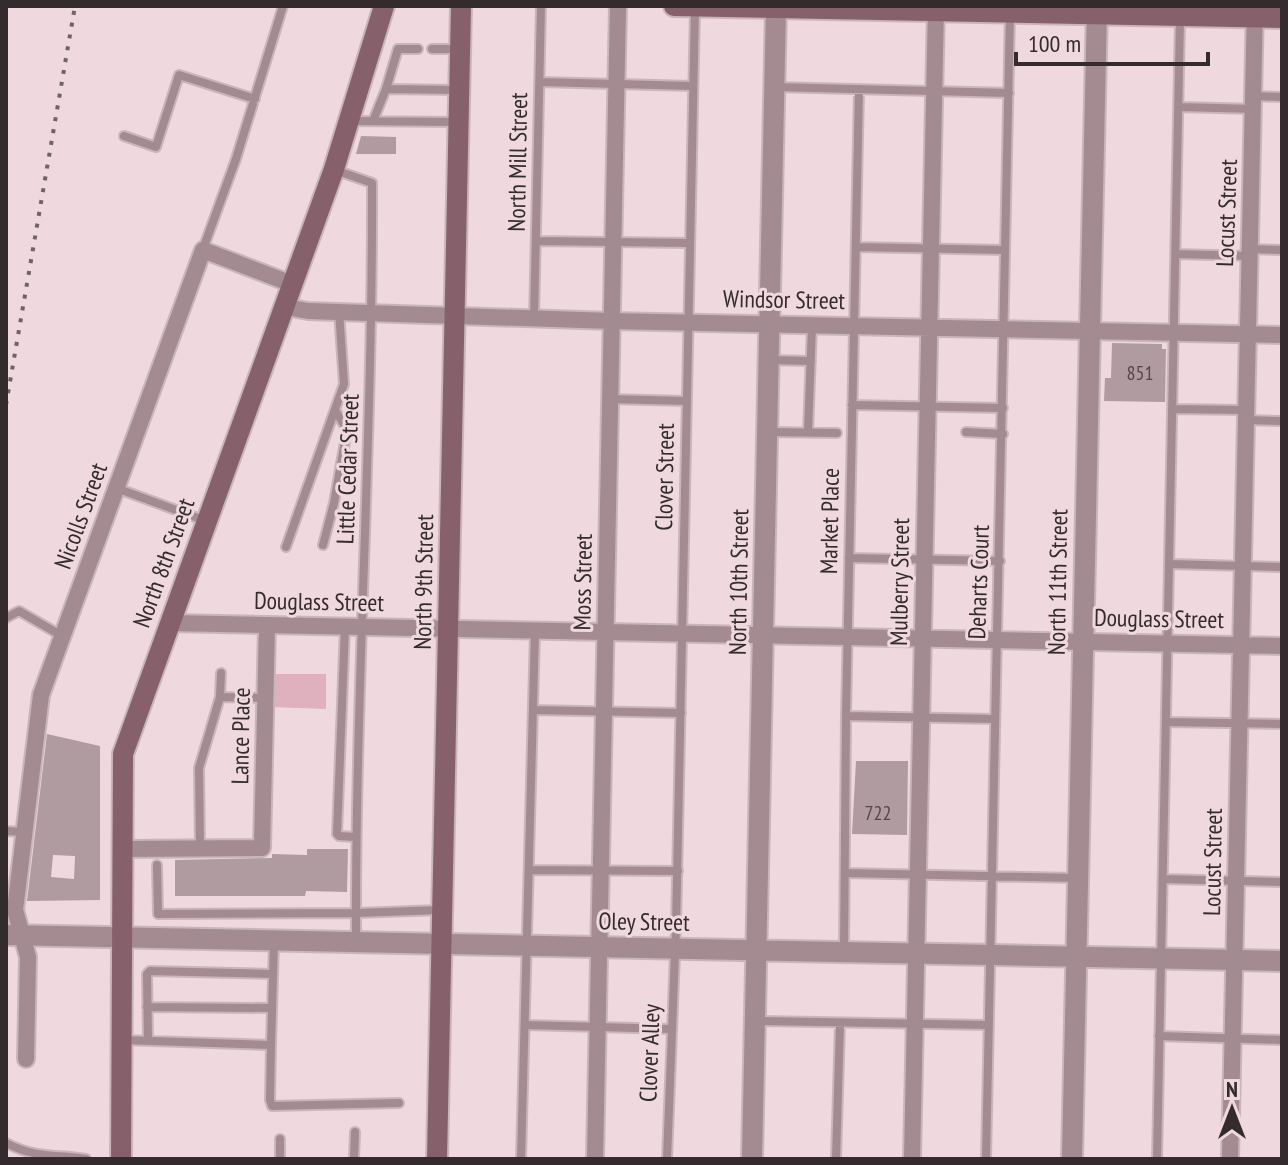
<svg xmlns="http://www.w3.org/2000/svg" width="1288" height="1165" viewBox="0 0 1288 1165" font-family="'PT Sans Narrow',sans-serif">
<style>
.green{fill:#dfb1be}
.building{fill:#b09ba0;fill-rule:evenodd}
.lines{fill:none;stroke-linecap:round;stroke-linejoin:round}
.service-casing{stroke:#c9b6bb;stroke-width:12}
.minor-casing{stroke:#c9b6bb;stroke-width:20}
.tertiary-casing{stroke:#c9b6bb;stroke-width:24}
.secondary-casing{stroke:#c9b6bb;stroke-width:24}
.service{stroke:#a48a91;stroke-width:8}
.minor{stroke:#a48a91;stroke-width:16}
.tertiary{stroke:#a48a91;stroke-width:20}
.secondary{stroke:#86616c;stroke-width:20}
.rail{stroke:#706366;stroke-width:4;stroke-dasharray:4 8;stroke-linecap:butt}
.labels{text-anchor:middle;stroke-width:6;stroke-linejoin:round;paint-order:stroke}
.number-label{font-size:20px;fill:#52474a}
.street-label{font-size:24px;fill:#332b2d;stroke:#efd9df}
</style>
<rect width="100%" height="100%" fill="#efd9df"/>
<path class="green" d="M270 674H326V709L270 707Z"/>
<path class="building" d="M361 136 396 137V154H356Z
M1112 343 1162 344V349H1166L1165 402 1104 401 1105 378H1111Z
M47 734 100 746V900L27 901ZM53 855 75 856 74 879 51 877Z
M856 761H908L907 835 852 834Z
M307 849H348L347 892 306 891 305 896H175V860L272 858V854L307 855Z"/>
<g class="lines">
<defs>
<path id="service" d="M432 49H459
M540 82 693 86
M775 87 1009 93
M386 89 398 49H418
M1254 96 1282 97
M1180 107 1254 109
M351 121 457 122
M373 121 386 89 458 90
M124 136 156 147 179 75 255 99
M335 170 372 183C373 436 355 689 356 942
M536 241 690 243
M856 247 1005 250
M203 249 236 159 283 6
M1250 249 1282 250
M1176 254 1250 256
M534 319 541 6
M769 360 811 361
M610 399 686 401
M852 405 1003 408
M1172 409 1245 410
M1246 420 1282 421
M769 432 837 433
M808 432 812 326
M966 432 1003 434
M116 488 206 521
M323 545 334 503 346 436V428L335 410
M286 547 344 384 339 311
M849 558 1000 561
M1169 564 1282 567
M6 618 19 611 62 636
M345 627 337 834 339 836 355 837
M220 697 265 698
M533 710 681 713
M846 716 995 719
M1166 722 1282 724
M6 831 24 832
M200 848 199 768 220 697 221 673
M157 865 158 914 356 913 441 910
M529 870 678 871
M845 873 1078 878
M1163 879 1282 882
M844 952 846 716 859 89
M147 1007 271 1008
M756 1021 988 1025
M526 1025 671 1029
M1159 1036 1282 1040
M123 1040 271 1045 274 942
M148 1041 147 974 150 971 273 974
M271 1045 270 1100 272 1106 399 1103
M6 1143C37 1159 55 1154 86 1159
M280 1159V1139
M354 1159 355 1132
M521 1159 535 631
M667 1159 676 928 695 8
M836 1159 840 1023
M986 1159 1010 12
M1157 1159 1180 19"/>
<path id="minor" d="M286 307 308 311 611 321 1282 335
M171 623 1282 646
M122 849 262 848 267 625
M26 1059 28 957 15 910 41 695 203 250 292 284
M595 1159 618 6
M912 1159 936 6
M1230 1159 1255 6"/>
<path id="tertiary" d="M6 935 1282 961
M752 1159 776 6
M1072 1159 1097 6"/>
<path id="secondary" d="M674 6 1282 18
M121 1159 123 754 334 169 384 6
M437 1159 461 6"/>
</defs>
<use href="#service" class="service-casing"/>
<use href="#minor" class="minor-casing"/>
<use href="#tertiary" class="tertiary-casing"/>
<use href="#secondary" class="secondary-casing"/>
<use href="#service" class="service"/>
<use href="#minor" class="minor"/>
<use href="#tertiary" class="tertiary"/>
<use href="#secondary" class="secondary"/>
<path class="rail" d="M6 405 75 6"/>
</g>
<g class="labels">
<g class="number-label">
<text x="1140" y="380">851</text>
<text x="878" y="820">722</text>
</g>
<g class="street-label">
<text transform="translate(518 162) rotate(-89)" y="8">North Mill Street</text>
<text transform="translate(1227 213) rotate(-88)" y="8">Locust Street</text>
<text transform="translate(784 300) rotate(1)" y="8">Windsor Street</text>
<text transform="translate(348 469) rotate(-88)" y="8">Little Cedar Street</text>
<text transform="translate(665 477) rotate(-89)" y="8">Clover Street</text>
<text transform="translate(81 516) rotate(-70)" y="8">Nicolls Street</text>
<text transform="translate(830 521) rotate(-89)" y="8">Market Place</text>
<text transform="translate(164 563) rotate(-70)" y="8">North 8th Street</text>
<text transform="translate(424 582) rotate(-89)" y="8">North 9th Street</text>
<text transform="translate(583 582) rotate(-89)" y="8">Moss Street</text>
<text transform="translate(739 582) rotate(-89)" y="8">North 10th Street</text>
<text transform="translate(900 582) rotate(-89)" y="8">Mulberry Street</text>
<text transform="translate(979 582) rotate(-88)" y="8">Deharts Court</text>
<text transform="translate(1058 582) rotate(-89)" y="8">North 11th Street</text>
<text transform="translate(319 602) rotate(1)" y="8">Douglass Street</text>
<text transform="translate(1159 619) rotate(1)" y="8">Douglass Street</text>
<text transform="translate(241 736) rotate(-89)" y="8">Lance Place</text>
<text transform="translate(1213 862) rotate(-89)" y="8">Locust Street</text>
<text transform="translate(644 922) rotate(1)" y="8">Oley Street</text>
<text transform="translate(650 1053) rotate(-88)" y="8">Clover Alley</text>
</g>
</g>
<rect width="1288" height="1165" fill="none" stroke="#332b2d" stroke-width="16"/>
<g transform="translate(1232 1109)" stroke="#efd9df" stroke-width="6" paint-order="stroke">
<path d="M0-6L14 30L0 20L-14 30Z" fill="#332b2d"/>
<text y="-12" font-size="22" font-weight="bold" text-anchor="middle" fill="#332b2d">N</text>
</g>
<path d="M1016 52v12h192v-12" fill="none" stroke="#332b2d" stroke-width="4"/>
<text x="1028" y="52" font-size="24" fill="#332b2d" stroke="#efd9df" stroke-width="6" paint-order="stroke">100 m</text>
</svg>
